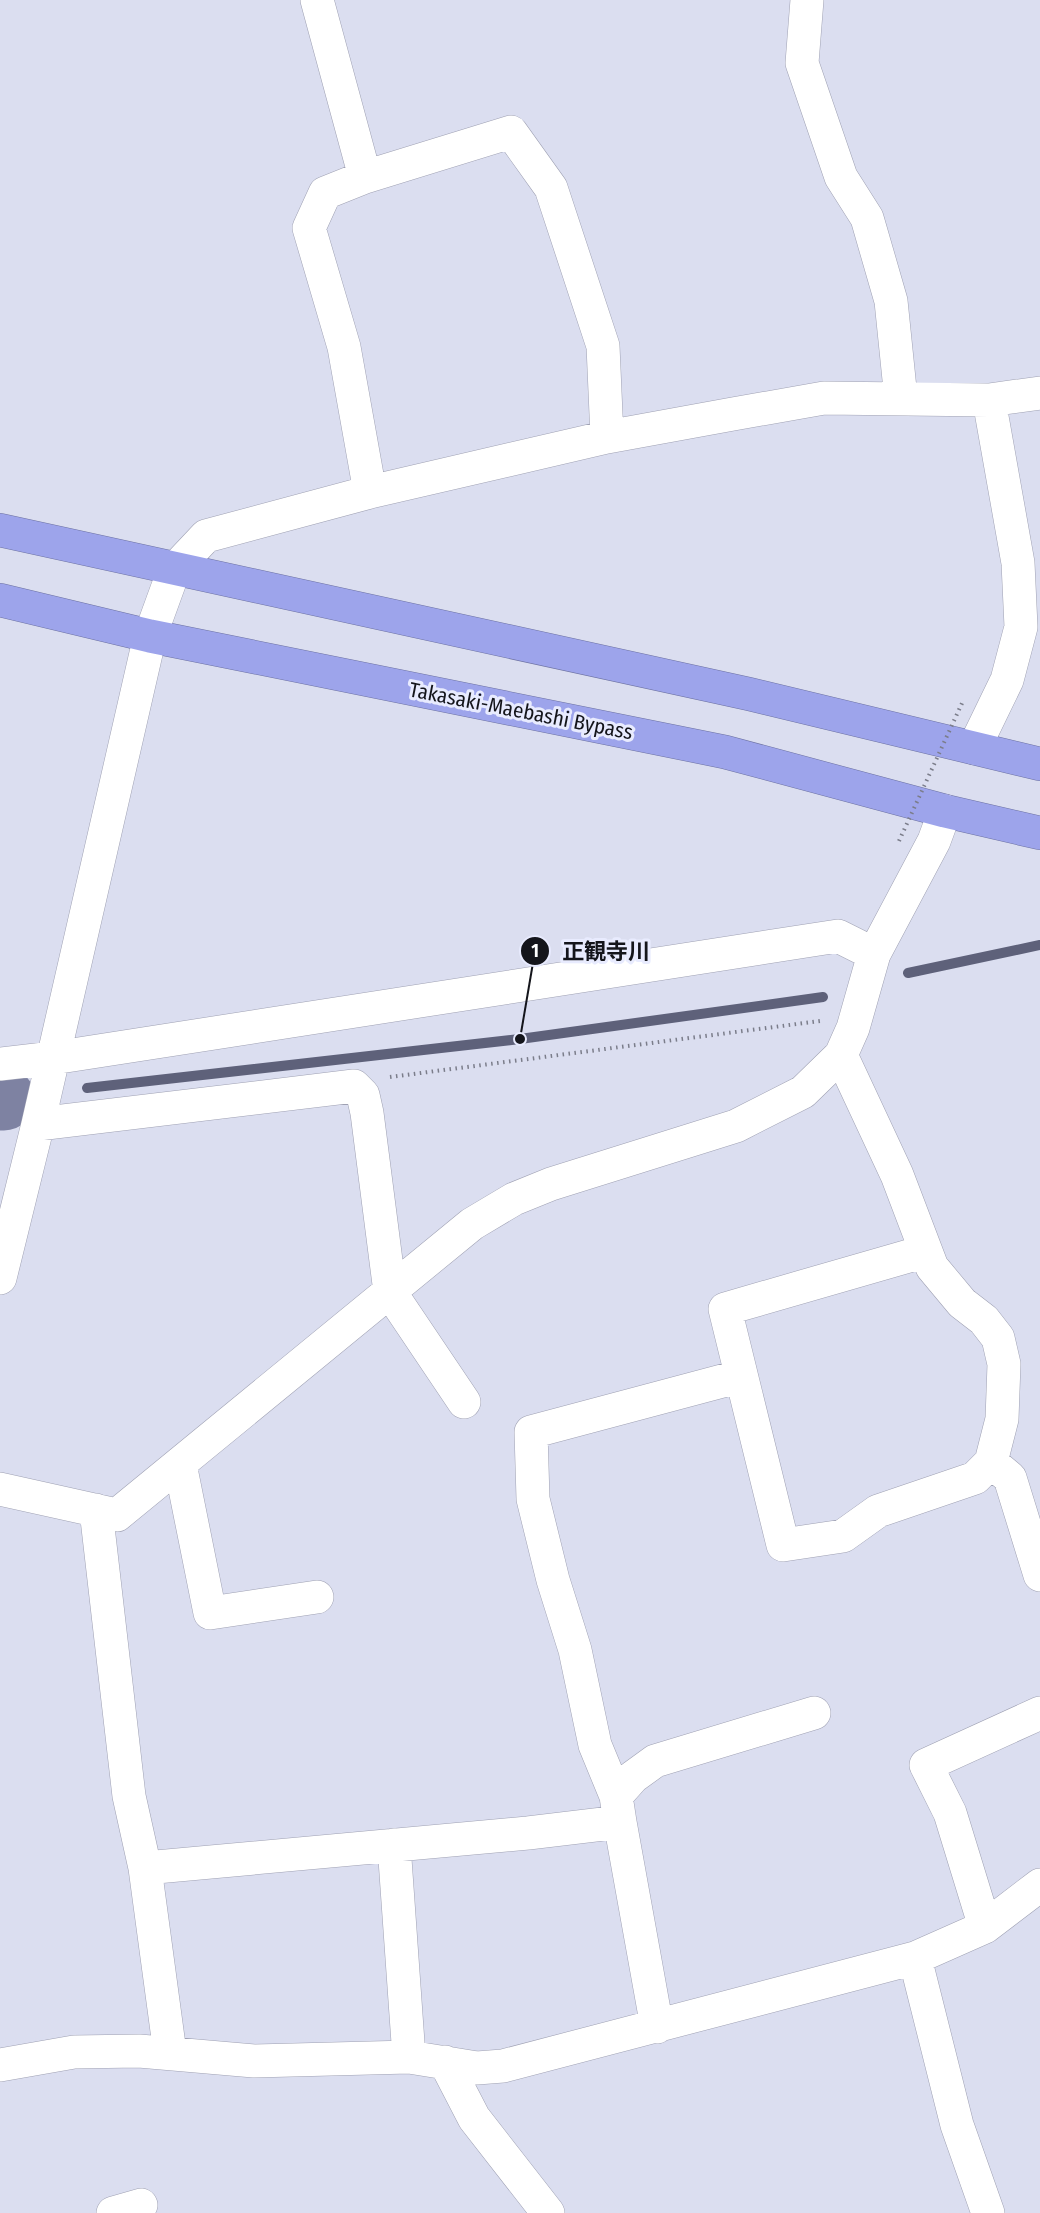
<svg xmlns="http://www.w3.org/2000/svg" width="1040" height="2213" viewBox="0 0 1040 2213" font-family="'Fira Sans Condensed','Noto Sans JP',sans-serif">
<style>
.lines{fill:none;stroke-linecap:round;stroke-linejoin:round}
.stream{stroke:#5e617a;stroke-width:10}
.river{stroke:#7e82a2;stroke-width:63}
.minor-casing{stroke:#9fa1b3;stroke-width:34}
.highway-casing{stroke:#6d72a2;stroke-width:34}
.path{stroke:#7b7d8a;stroke-width:4;stroke-dasharray:1.5 4.5;stroke-linecap:butt}
.minor{stroke:#fff;stroke-width:33}
.highway{stroke:#9da4eb;stroke-width:33}
.path-bridge{stroke:#7b7d8a;stroke-width:4;stroke-dasharray:1.5 4.5;stroke-linecap:butt}
.labels{text-anchor:middle;stroke-width:6;stroke-linejoin:round;paint-order:stroke}
.street-label{font-size:21px;fill:#14151b;stroke:#e8ebfe}
.leader{fill:none;stroke:#14151b;stroke-width:2}
.callout-dot{fill:#14151b;stroke:#e8ebfe;stroke-width:2}
.mark-label{font-size:18px;text-anchor:middle;font-weight:bold;fill:#fff}
.callout-label{font-size:22px;text-anchor:middle;font-weight:bold;fill:#14151b;stroke:#e8ebfe;stroke-width:6;stroke-linejoin:round;paint-order:stroke}
</style>
<rect width="100%" height="100%" fill="#dbdef0"/>
<g class="lines">
<path class="stream" d="M908 973 1040 945
M87 1088 520 1039 823 997"/>
<path class="river" d="M0 1099H4"/>
<defs>
<path id="minor" d="M317 0 365 177
M807 0 802 63 841 177 867 218 891 301 901 399
M370 492 344 347 309 228 325 193 365 177 511 132 551 188 603 346 607 437
M974 748 1007 680 1021 627 1018 563 989 400
M841 1055 897 1175 932 1267 962 1303 984 1320 998 1338 1004 1364 1002 1419 991 1462 1010 1478 1040 1575
M0 1064 53 1058 838 936 874 954
M38 1124 354 1086 363 1095 367 1113 390 1292 464 1402
M926 1251 725 1309 783 1545 843 1536 878 1511 975 1478 991 1462
M0 1278 38 1124 150 636 174 570 206 536 370 492 607 437 733 414 824 398 989 400 1040 393
M180 1464 210 1613 317 1597
M0 1489 117 1515 472 1224 514 1199 551 1184 736 1126 803 1092 841 1055 853 1028 874 954 934 841 945 811
M96 1510 129 1796 145 1868 170 2053
M616 1796 633 1777 655 1761 814 1713
M620 1822 616 1796 595 1745 575 1650 553 1580 533 1499 531 1432 741 1376
M394 1845 409 2057
M145 1868 528 1833 620 1822 657 2027
M985 1927 950 1813 926 1765 1040 1713
M915 1958 957 2125 988 2213
M445 2062 474 2118 548 2213
M0 2065 74 2052 139 2051 254 2061 409 2057 477 2068 503 2066 915 1958 985 1927 1040 1885
M113 2213 141 2205"/>
<path id="highway" d="M0 530 749 694 1040 764
M0 600 150 636 725 752 945 811 1040 833"/>
</defs>
<use href="#minor" class="minor-casing"/>
<use href="#highway" class="highway-casing"/>
<path class="path" d="M390 1077 820 1021"/>
<use href="#minor" class="minor"/>
<use href="#highway" class="highway"/>
<path class="path-bridge" d="M899 841 963 701"/>
</g>
<g class="labels">
<g class="street-label">
<text transform="translate(521 711) rotate(11)" y="7">Takasaki-Maebashi Bypass</text>
</g>
</g>
<path class="leader" d="M520 1039L535 951"/>
<g class="callout-dot">
<circle cx="520" cy="1039" r="6"/>
<circle cx="535" cy="951" r="15"/>
</g>
<g class="mark-label">
<text x="535" y="957">1</text>
</g>
<g class="callout-label">
<text x="606" y="959">正観寺川</text>
</g>
</svg>
